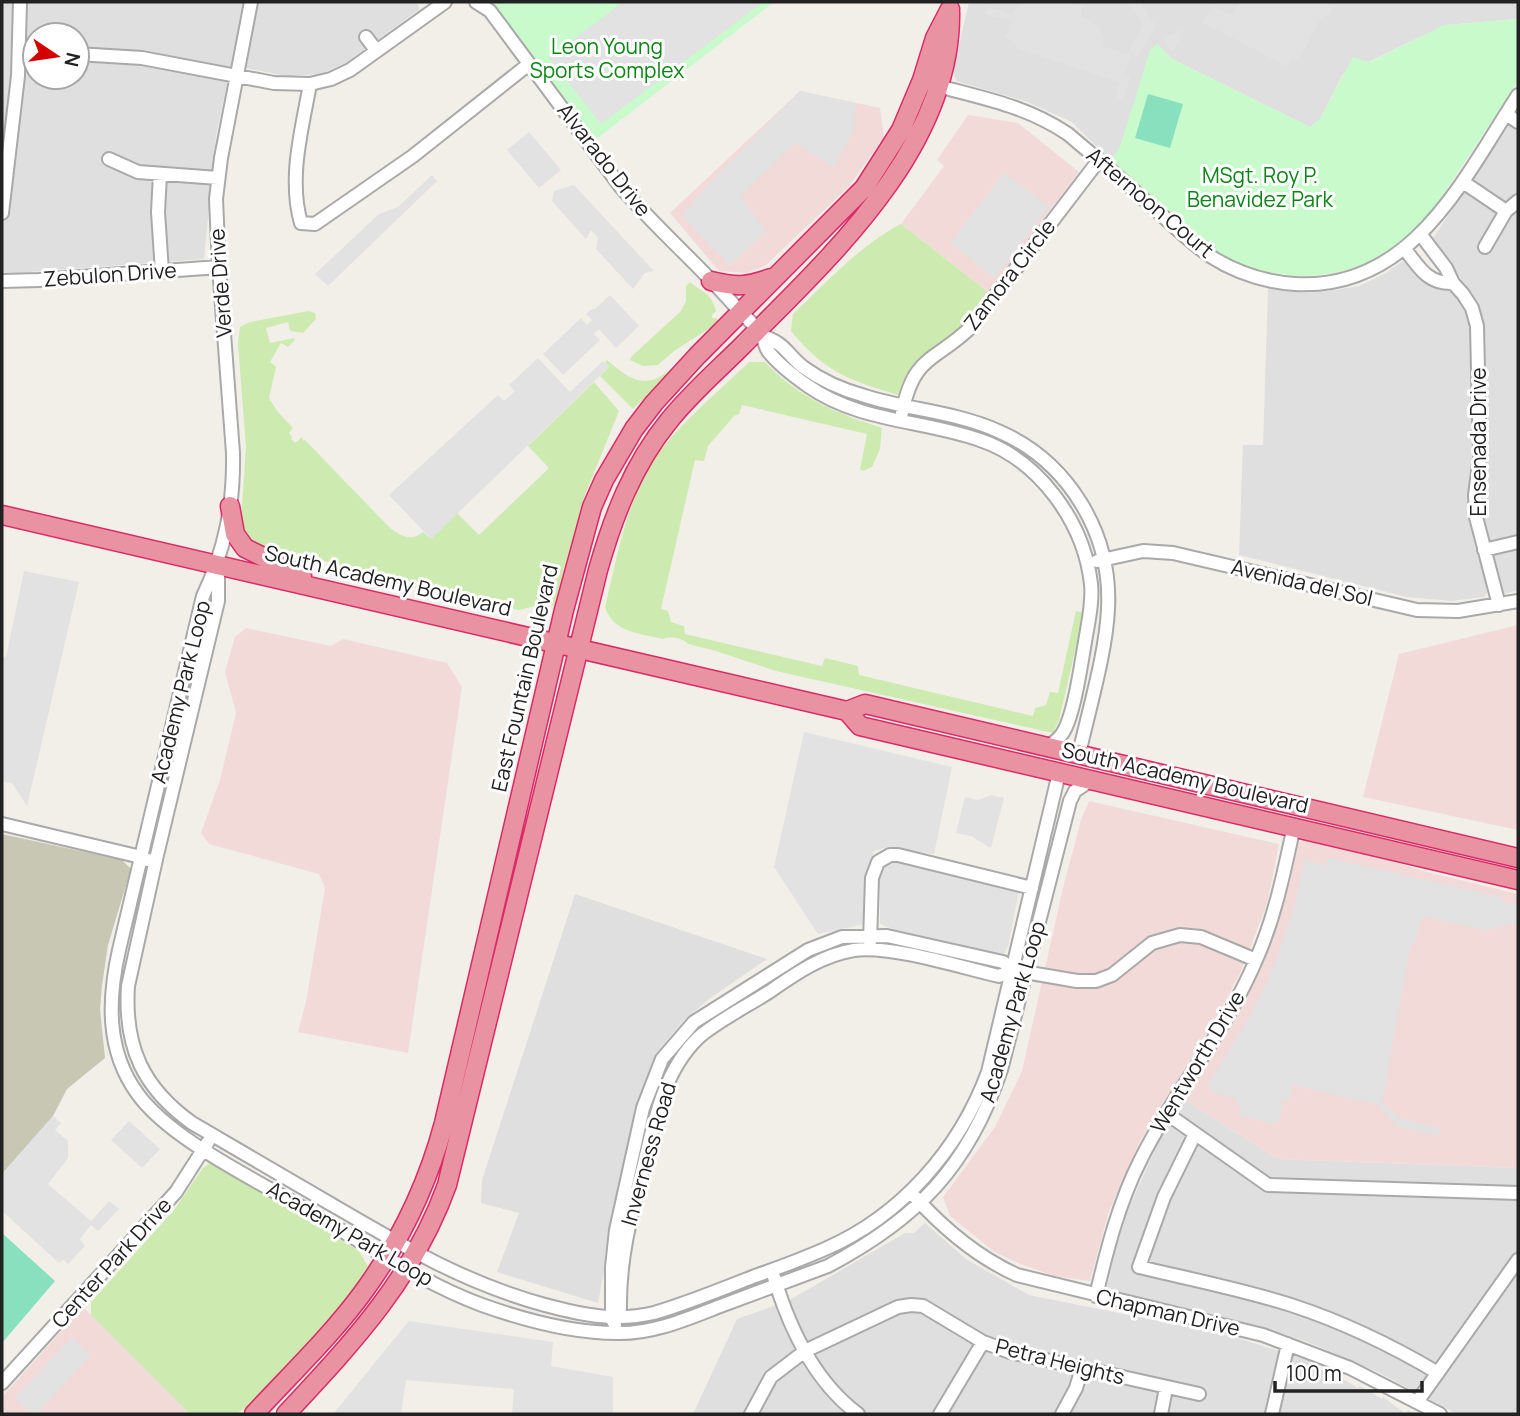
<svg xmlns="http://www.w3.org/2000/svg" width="1520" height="1416" viewBox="0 0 1520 1416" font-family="Manrope,sans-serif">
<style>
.residential{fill:#e0dfdf;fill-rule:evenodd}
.commercial{fill:#f2dad9}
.construction{fill:#c7c7b4}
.grass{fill:#cdebb0}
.park{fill:#c8facc}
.pitch{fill:#88e0be}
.parking{fill:#e2e2e2}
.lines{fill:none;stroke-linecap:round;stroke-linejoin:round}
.minor-casing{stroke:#a9a9a9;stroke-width:16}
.highway-casing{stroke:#dc2a67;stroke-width:21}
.minor{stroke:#fff;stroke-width:12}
.highway{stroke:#e892a2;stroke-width:18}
.labels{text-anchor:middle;stroke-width:6;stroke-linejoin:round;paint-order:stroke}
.park-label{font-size:21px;fill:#0c8416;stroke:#fff}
.street-label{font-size:21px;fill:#222;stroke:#fff}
</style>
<rect width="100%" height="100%" fill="#f2efe9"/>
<path class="residential" d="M2 2H416L420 9 347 62 321 74 286 76 231 65 216 136 204 259 15 273 2 272ZM35 35H77V77H35Z
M969 2H1518V19L1445 25 1343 74 1320 119 1310 127 1172 59 1157 44 1120 147 1112 159 1113 163 1072 122 1025 101 956 81 953 71Z
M1510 124 1518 130V590L1504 594 1482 512 1488 446 1485 331 1482 317 1472 293 1434 244 1433 238Z
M1403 261 1410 263 1428 285 1449 291 1456 296 1467 311 1471 325 1473 380 1470 514 1474 540 1489 590 1484 597 1451 601 1407 597 1239 555 1243 445H1263L1268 288 1304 293 1328 291 1359 286 1386 273Z
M575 894 767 959 709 999 683 1021 656 1053 633 1119 598 1303 497 1272 519 1213 481 1203 482 1180Z
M1184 1099 1277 1159 1518 1168V1408L1514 1414H1457L1378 1372 1315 1345 1271 1329 1108 1290 1107 1286 1116 1245 1129 1207 1161 1137Z
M925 1223 966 1259 1029 1295 1228 1335 1307 1360 1334 1378 1336 1375 1358 1388 1360 1386 1382 1399 1383 1397 1406 1414 1408 1410 1414 1414H693L737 1319 788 1301 905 1233H914Z"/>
<path class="commercial" d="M800 91 880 108 884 137 849 186 765 266 747 273 719 271 670 213Z
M968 115 1018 123 1079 172 988 292 901 224 944 166 937 160Z
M1518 625V830L1363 797 1399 654Z
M246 628 331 646 343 639 447 663 462 687 408 1053 298 1032 306 1002 325 888 319 874 209 844 201 833 220 780 236 713 225 672 235 637Z
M1089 801 1279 844 1267 904 1241 971 1221 1010 1140 1141 1109 1211 1090 1281 1055 1276 1020 1264 993 1251 950 1216 943 1197 995 1127 1022 1071 1063 888 1081 820Z
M1306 838 1356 849 1423 871 1518 894V1168L1277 1159 1184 1099 1227 1033 1252 986 1269 948 1285 900 1299 842Z
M83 1307 132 1354 190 1414H2V1397Z"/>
<path class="construction" d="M2 834 122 860 131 869 108 945 102 986 100 1009 105 1058 67 1089 53 1116 2 1174Z"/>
<path class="grass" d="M901 224 988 292C979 304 971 317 960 327 935 351 908 357 898 395 847 379 826 373 791 331L793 314C827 282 860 245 901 224Z
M690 282C703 293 711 292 716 311L712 315V318H717L718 323 674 351 658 365 643 366 630 360 631 357 681 311 686 301V286Z
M309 311 315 313 316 319 303 333 290 331 288 322 266 328 270 343 294 338 295 340 288 347 281 343 270 362 276 367 269 398 277 411 293 428 289 433 292 437 291 439 295 443 302 437 303 441 305 440 389 527C400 536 411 542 423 532L430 538 457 513 479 535 549 468 528 446 594 382 619 411 585 495 554 606 544 604 519 610 386 581 322 560 259 546 249 538 241 521 246 447 238 344 240 327 250 322Z
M607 360C630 380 646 391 672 368L674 369 633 409 600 376 609 367 605 362Z
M749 362H765C797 397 838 414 882 428L880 449 872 467 863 471 860 469 867 434 742 405 739 414 734 416 708 446 704 461 695 460 661 609 668 611 671 622 684 626 685 634 822 666 825 658 858 666 859 675 1033 716 1035 708 1046 705 1050 692 1058 693 1076 611 1084 613 1059 720 1053 733 776 671 716 651 688 644C683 638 671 636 663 639 640 633 613 633 605 607 617 558 625 507 652 463 674 428 718 392 749 362Z
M211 1162 359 1251 370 1270 362 1283 256 1401 236 1414H190L91 1315V1302L174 1210 203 1168Z"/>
<path class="park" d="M490 2H774L595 140 502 14Z
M1518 19V81L1425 222C1381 266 1331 284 1269 272 1253 269 1233 263 1219 254 1204 244 1191 231 1178 219 1156 200 1135 182 1113 163L1112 159 1120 147 1150 50 1157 44 1172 59 1310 127 1320 119 1353 57 1369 62 1445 25Z"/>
<path class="pitch" d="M1148 94 1183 104 1170 148 1135 138Z
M2 1233 55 1281 2 1343Z"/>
<path class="parking" d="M623 2H763L601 124 549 58Z
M1023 2H1066L1082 6 1081 15 1096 24 1104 36 1103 46 1127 54 1144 24 1126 2H1140L1156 26 1138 57 1131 55 1125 73 1130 77 1123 101 1116 99 1120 82 1020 50 1005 36 1009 30 1011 21 985 14 987 7 1012 14Z
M1241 2H1326L1332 11 1318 23 1299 60 1291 58 1287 66 1201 22 1214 7 1232 15Z
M1180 30 1186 37 1171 50 1163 40Z
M800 91 856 103 853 132 833 167 796 143 740 196 766 231 730 266 682 216 700 193Z
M529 132 561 170 539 188 507 150Z
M1004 173 1049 207 995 278 950 243Z
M432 175 437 181 328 286 315 274 379 214 398 207Z
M574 185 654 271 645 273 633 289 596 249 598 238 591 230 586 239 552 201 554 191Z
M610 295 639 326 616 348 599 329 594 334 600 340 563 375 543 354 581 318 587 325 592 320 586 314 592 309H595Z
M538 358 570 392 603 361 609 367 431 539 389 495 498 395 504 401 515 391 509 385Z
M24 571 79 582 27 806 12 783 2 782V656L6 657Z
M804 732 952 767 934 854 888 847 874 851 864 880 865 924 818 934 774 867Z
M991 795 1004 798 991 848 971 836 956 833 965 797 978 800Z
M1328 858 1504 898 1503 902 1518 905V923L1486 930 1422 916 1416 941 1410 949 1382 1102 1399 1118 1441 1128 1439 1136 1397 1126 1377 1104 1292 1085 1290 1092 1291 1100H1281L1282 1107 1280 1118 1275 1124 1242 1117 1238 1113 1242 1110 1234 1098 1213 1091 1208 1085 1249 1018 1268 980 1291 919 1305 860 1326 866Z
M896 861 1019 891 1008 946 1004 954 893 929 880 924V875L883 867 888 863Z
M53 1116 61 1123 55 1130 68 1141V1158L48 1184 91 1221 109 1201 119 1209 98 1231 91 1225 80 1239 85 1246 68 1264 64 1260 59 1263 2 1211V1174Z
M129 1121 160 1149 142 1168 111 1140Z
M409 1321 553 1342 551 1366 613 1377V1414H512L514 1389 406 1380 401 1414H333Z
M72 1337 91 1355 37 1414H32L15 1398Z"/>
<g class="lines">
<defs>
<path id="minor" d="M251 2 221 158 216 199 219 267 233 453C234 505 225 550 203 596L119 950C108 999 106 1050 137 1093 170 1140 259 1181 310 1212 366 1244 422 1283 482 1305 524 1320 572 1333 617 1333 654 1334 689 1318 723 1305 758 1292 793 1279 828 1266 917 1219 968 1167 1001 1070L1070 801 1075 791 1091 780
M476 2 490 11 620 186C656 228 698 264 734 305 743 315 756 325 762 337 765 341 765 347 768 351 778 364 795 377 808 386 859 422 923 420 980 440 1039 460 1084 522 1091 584 1093 603 1088 623 1085 642 1081 664 1074 717 1062 734 1058 740 1052 744 1046 747
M366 37 376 50
M77 54 142 58 274 83 310 84 331 79 350 70 445 2
M310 84C302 129 288 178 301 223L315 224 413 156 529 64
M938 86C986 99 1026 106 1068 134 1098 159 1128 185 1157 211 1174 226 1191 243 1210 256 1235 272 1265 282 1295 284 1412 291 1464 178 1518 95
M1506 114 1518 122
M109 159 138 172 218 178
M160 174 158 212 162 272
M1463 182 1506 211
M2 213 18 76 20 2
M1421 235 1446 268 1453 283 1463 294 1472 308 1477 326 1480 457 1475 495 1476 517 1499 605
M1485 247 1506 211 1518 201
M1404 248C1419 267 1427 284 1453 283
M2 281 39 280 219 267
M762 336C785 343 786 353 803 367 822 381 843 390 865 396 909 410 956 412 998 431 1068 461 1112 533 1108 609 1106 653 1089 709 1079 754
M902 413C914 353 936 362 972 326L1099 160
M1484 550 1518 542
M1097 561 1143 551 1173 553 1417 610 1458 611 1518 601
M218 570V601L157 855 128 986C124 1047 143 1088 192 1123 238 1150 284 1177 329 1203 401 1245 464 1283 545 1305 583 1315 615 1322 654 1313 688 1303 722 1289 755 1276 778 1268 802 1259 825 1249 901 1216 959 1150 988 1072L1059 773
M2 824 141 857 148 860
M870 942 872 878 878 862 890 855H898L1032 888
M1166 1113 1268 1185 1518 1193
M1195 1134 1164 1197 1139 1267C1189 1279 1241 1289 1291 1305 1343 1322 1391 1345 1438 1373
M915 1197C945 1230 977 1257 1017 1275L1263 1335 1350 1368 1440 1414
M774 1277C789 1327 815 1382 858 1414
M1096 1296C1107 1249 1119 1202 1141 1159 1175 1090 1226 1031 1256 960 1275 917 1284 872 1294 826
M620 1309C619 1260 631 1215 643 1168 654 1123 663 1072 698 1038 714 1023 749 1005 769 992 795 974 822 955 854 950 892 945 960 967 999 976L1013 970
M615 1325 612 1319V1267L616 1230 643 1108 662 1059 694 1022 808 950 842 937 887 936 1003 962 1013 970 1077 981H1096L1112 975 1152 943 1180 935 1201 937 1256 960
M2 1383 176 1192 208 1142
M1417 1402 1518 1260
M751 1414 771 1377 805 1351 898 1307 911 1305 923 1306 983 1342 1010 1352 1199 1394
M940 1414 983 1342
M1062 1414 1076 1388 1082 1368
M1161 1414 1166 1388
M1272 1414 1288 1344"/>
<path id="highway" d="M711 281C737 287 746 287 771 278
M230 506 235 534 245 548 302 576
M2 515 847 711 865 704 1518 858
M847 711 860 726 1518 880
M254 1414C291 1374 332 1335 364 1291 401 1240 428 1183 444 1123L564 610 592 507 604 480 634 429 654 403 697 356 864 188 901 130 922 80 935 38 950 9
M286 1414C353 1342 413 1279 447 1185L598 570C613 517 633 465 668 422 690 394 717 371 742 346 830 257 952 147 950 12"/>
</defs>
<use href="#minor" class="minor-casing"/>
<use href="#highway" class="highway-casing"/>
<use href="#minor" class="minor"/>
<use href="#highway" class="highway"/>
</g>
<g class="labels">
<g class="park-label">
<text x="607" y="54">Leon Young<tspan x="607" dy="24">Sports Complex</tspan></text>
<text x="1260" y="183">MSgt. Roy P.<tspan x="1260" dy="24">Benavidez Park</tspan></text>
</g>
<g class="street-label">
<text transform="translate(604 160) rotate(52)" y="7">Alvarado Drive</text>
<text transform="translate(1150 203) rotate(40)" y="7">Afternoon Court</text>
<text transform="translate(110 275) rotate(-4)" y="7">Zebulon Drive</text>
<text transform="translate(1010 275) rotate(-52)" y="7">Zamora Circle</text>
<text transform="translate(221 283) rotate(-94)" y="7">Verde Drive</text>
<text transform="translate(1479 442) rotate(-90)" y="7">Ensenada Drive</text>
<text transform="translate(388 581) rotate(13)" y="7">South Academy Boulevard</text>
<text transform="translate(1302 583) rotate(13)" y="7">Avenida del Sol</text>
<text transform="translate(525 678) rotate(-77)" y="7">East Fountain Boulevard</text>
<text transform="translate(181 692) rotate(-76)" y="7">Academy Park Loop</text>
<text transform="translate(1185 778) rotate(13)" y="7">South Academy Boulevard</text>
<text transform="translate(1013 1012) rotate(-74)" y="7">Academy Park Loop</text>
<text transform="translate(1198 1062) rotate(-59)" y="7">Wentworth Drive</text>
<text transform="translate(649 1154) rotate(-74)" y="7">Inverness Road</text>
<text transform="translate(350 1234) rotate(30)" y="7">Academy Park Loop</text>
<text transform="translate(112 1263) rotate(-48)" y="7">Center Park Drive</text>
<text transform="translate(1168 1313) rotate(13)" y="7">Chapman Drive</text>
<text transform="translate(1060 1362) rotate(14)" y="7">Petra Heights</text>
</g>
</g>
<rect width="1520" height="1416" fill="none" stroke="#222222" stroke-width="7"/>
<g transform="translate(56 56) rotate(103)"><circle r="33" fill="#ffffff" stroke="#a7a7a7" stroke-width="2"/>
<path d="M0-5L12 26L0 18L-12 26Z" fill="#d40000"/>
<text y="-10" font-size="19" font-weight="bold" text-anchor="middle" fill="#222222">N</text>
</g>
<path d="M1275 1381v10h147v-10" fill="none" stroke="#222222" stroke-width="3.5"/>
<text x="1286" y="1381" font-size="21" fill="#222222" stroke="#ffffff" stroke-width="5" paint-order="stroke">100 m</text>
</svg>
